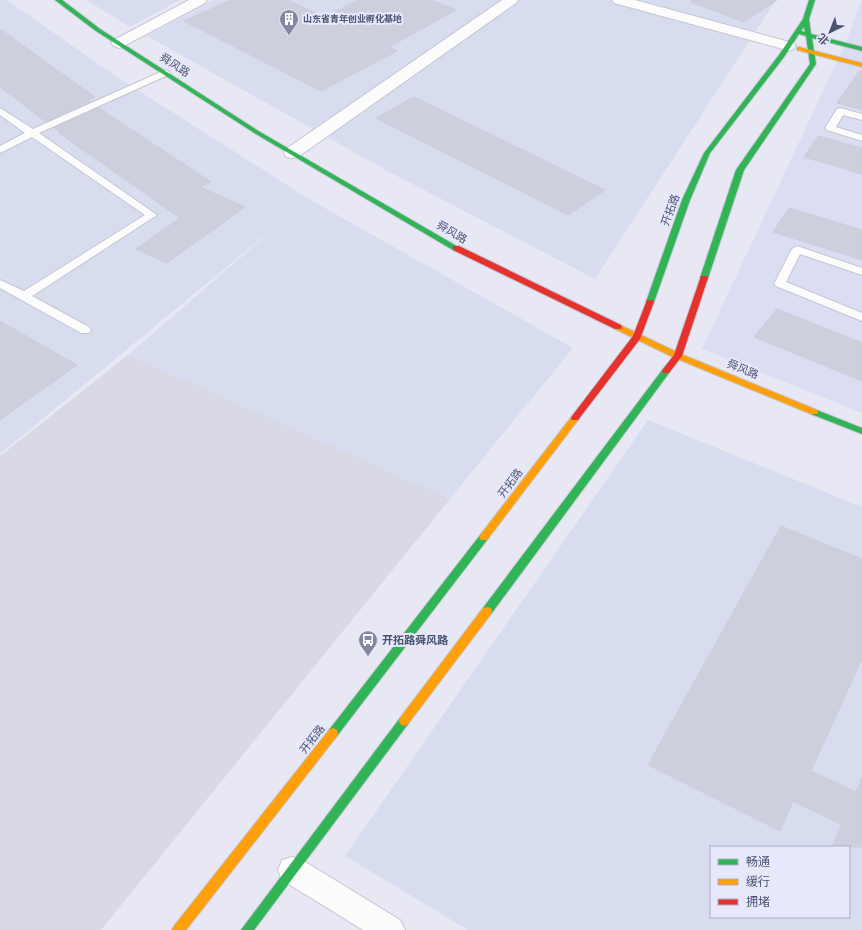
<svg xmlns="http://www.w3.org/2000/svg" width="862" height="930" viewBox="0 0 862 930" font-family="Lato,'Noto Sans SC',sans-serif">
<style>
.residential{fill:#dbddf2}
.commercial{fill:#d7ddef;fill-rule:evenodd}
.industrial{fill:#d9d9e6}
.building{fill:#cecfdd;stroke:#cacddc}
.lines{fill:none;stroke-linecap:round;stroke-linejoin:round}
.lane-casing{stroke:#c4c5d3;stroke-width:2}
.street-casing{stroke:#c4c5d3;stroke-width:2}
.fast-casing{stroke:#c4c6d4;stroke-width:2}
.slow-casing{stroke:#c4c6d4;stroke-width:2}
.jam-casing{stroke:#c4c6d4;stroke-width:2}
.lane{fill:#fcfcfd;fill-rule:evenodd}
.street{fill:#fcfcfd;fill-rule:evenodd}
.fast{fill:#30b455;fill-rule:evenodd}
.slow{fill:#ff9f0a;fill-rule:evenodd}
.jam{fill:#e5322d;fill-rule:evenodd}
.labels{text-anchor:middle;stroke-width:4;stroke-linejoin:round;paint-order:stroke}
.far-poi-label{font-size:9px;font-weight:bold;fill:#4b546f;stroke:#e8e8fd;text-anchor:start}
.street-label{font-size:11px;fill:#4b546f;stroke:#e8e8fd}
.poi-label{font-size:11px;font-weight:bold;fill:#4b546f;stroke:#e8e8fd;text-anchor:start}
</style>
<rect width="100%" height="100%" fill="#e8e8f4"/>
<path class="residential" d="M861 0H862V413L702 349 847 40Z"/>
<path class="commercial" d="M0 0H7L117 77 309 199 573 348 448 501 128 355 285 219 0 454Z
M86 0H180L130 27Z
M214 0H776L595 279 391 173 147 36Z
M648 420 862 507V930H468L345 856ZM711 847H849V917H711Z"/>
<path class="industrial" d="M128 355 450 499 101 930H0V456Z"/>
<path class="building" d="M231 0H288L324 17 358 0H431L456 10 389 47 397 51 321 91 184 21Z
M691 0H777L744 22 691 2Z
M0 29 95 97 87 100 90 102 46 122 0 87Z
M859 71H862V110L837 103Z
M414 97 605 190 568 215 376 118Z
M99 108 211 182 200 187 245 207 167 263 136 249 180 218 59 133 60 132 54 128Z
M818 136 862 148V174L804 157Z
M789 208 862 230V260L773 232Z
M777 309 862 343V381L754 337Z
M0 321 77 365 0 420Z
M781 526 862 559V659L811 771 856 792 862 778V847H832L842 825 793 801 780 831 648 765Z"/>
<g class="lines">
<defs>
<path id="lane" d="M165 70 168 71 170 73 168 75 39 133 157 215 32 296 89 327 91 330 89 333H81L0 288V280L24 291 145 215 32 137 0 153V146L25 133 0 115V108L33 129Z
M840 108 862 114V120L843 115 836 127 862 135V141L827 130 825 128 837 109Z
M797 246 862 268V275L800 254 786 282 862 313V321L776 286 774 284 792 249Z"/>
<path id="street" d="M189 0H207L205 3 124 46 119 48 114 46 111 43 114 40Z
M502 0H518L516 3 298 157 292 158 286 157 284 153 286 149Z
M612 0H635L793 43 796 46 793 49 788 51 783 49 614 3Z
M292 857 302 860 400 920 405 930H363L282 880 278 870 282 860Z"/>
<path id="fast" d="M55 0H62L100 29 260 132 460 248 456 250H453L256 134 96 31Z
M809 0H815L809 19 811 34 862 47V51L812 38 816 64 744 170 708 278 707 280H701L700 278 736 170 810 64 806 36 799 34 784 57 710 153 690 200 654 302 653 304H647L646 302 682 200 704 153 779 55 803 19ZM804 27 805 32 801 31Z
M666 368 670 371 669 373 491 614 487 615 483 614 482 611 483 608 663 369Z
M814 409 862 428V434L811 414 810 412 811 410Z
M484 533 487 534 489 537 487 540 337 736 333 738 329 736 328 733 329 730 481 534Z
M404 716 408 718 409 721 408 724 254 930H241L400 718Z"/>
<path id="slow" d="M799 47 862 63V67L797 50V48Z
M618 324 681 354 817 410 818 412 817 414H811L675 358 615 329 614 327Z
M575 415 579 418 578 420 487 540H481L479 537 481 534 572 416Z
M487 607 491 608 492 611 491 614 408 724 404 726 400 724 399 721 400 718 483 608Z
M333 728 337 730 338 733 337 736 186 930H172L174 926 329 730Z"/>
<path id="jam" d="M453 246H459L621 325 622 327 621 329H615L453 250Z
M701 276H707L708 278 682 356 669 373H663L662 371 663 369 674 355Z
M647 300H653L654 302 640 339 578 420H572L571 418 572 416 633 336Z"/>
</defs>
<use href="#lane" class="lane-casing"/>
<use href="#street" class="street-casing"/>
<use href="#fast" class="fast-casing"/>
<use href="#slow" class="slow-casing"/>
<use href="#jam" class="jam-casing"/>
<use href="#lane" class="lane"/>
<use href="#street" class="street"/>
<use href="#fast" class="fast"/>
<use href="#slow" class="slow"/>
<use href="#jam" class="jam"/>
</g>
<defs>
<symbol id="building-pin" viewBox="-11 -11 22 30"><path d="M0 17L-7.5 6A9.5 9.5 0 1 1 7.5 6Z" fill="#82889e" stroke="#e8e8fd"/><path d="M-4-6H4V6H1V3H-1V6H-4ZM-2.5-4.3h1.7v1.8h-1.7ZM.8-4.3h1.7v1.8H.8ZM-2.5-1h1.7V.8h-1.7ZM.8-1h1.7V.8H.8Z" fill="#fff"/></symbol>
<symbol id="bus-pin" viewBox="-11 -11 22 30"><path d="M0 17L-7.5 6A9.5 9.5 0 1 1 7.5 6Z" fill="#82889e" stroke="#e8e8fd"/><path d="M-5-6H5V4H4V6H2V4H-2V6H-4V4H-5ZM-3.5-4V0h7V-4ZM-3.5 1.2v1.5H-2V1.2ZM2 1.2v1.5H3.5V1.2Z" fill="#fff"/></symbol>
</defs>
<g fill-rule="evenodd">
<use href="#building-pin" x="278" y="8" width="22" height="30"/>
<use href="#bus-pin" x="357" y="629" width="22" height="30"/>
</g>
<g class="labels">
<g class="far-poi-label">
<text x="303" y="22">山东省青年创业孵化基地</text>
</g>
<g class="street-label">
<text transform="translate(175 65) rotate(33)" y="4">舜风路</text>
<text transform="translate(670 210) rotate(-70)" y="4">开拓路</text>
<text transform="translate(452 232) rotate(30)" y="4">舜风路</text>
<text transform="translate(743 369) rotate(22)" y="4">舜风路</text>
<text transform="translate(510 483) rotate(-53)" y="4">开拓路</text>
<text transform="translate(312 739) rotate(-52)" y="4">开拓路</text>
</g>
<g class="poi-label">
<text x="382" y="644">开拓路舜风路</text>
</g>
</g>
<rect x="710" y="846" width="140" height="72" fill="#e8e8fd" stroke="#a9adc4"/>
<rect x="718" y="859" width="20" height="6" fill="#30b455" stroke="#a9adc4"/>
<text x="746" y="866" font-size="12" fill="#4b546f">畅通</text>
<rect x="718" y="879" width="20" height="6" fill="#ff9f0a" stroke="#a9adc4"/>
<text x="746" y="886" font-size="12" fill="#4b546f">缓行</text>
<rect x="718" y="899" width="20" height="6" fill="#e5322d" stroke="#a9adc4"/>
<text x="746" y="906" font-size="12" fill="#4b546f">拥堵</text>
<g transform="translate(830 32) rotate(223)" stroke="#e8e8fd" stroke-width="3" paint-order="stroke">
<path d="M0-3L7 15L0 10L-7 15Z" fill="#4b546f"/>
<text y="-6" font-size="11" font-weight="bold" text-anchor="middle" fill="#4b546f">北</text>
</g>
</svg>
